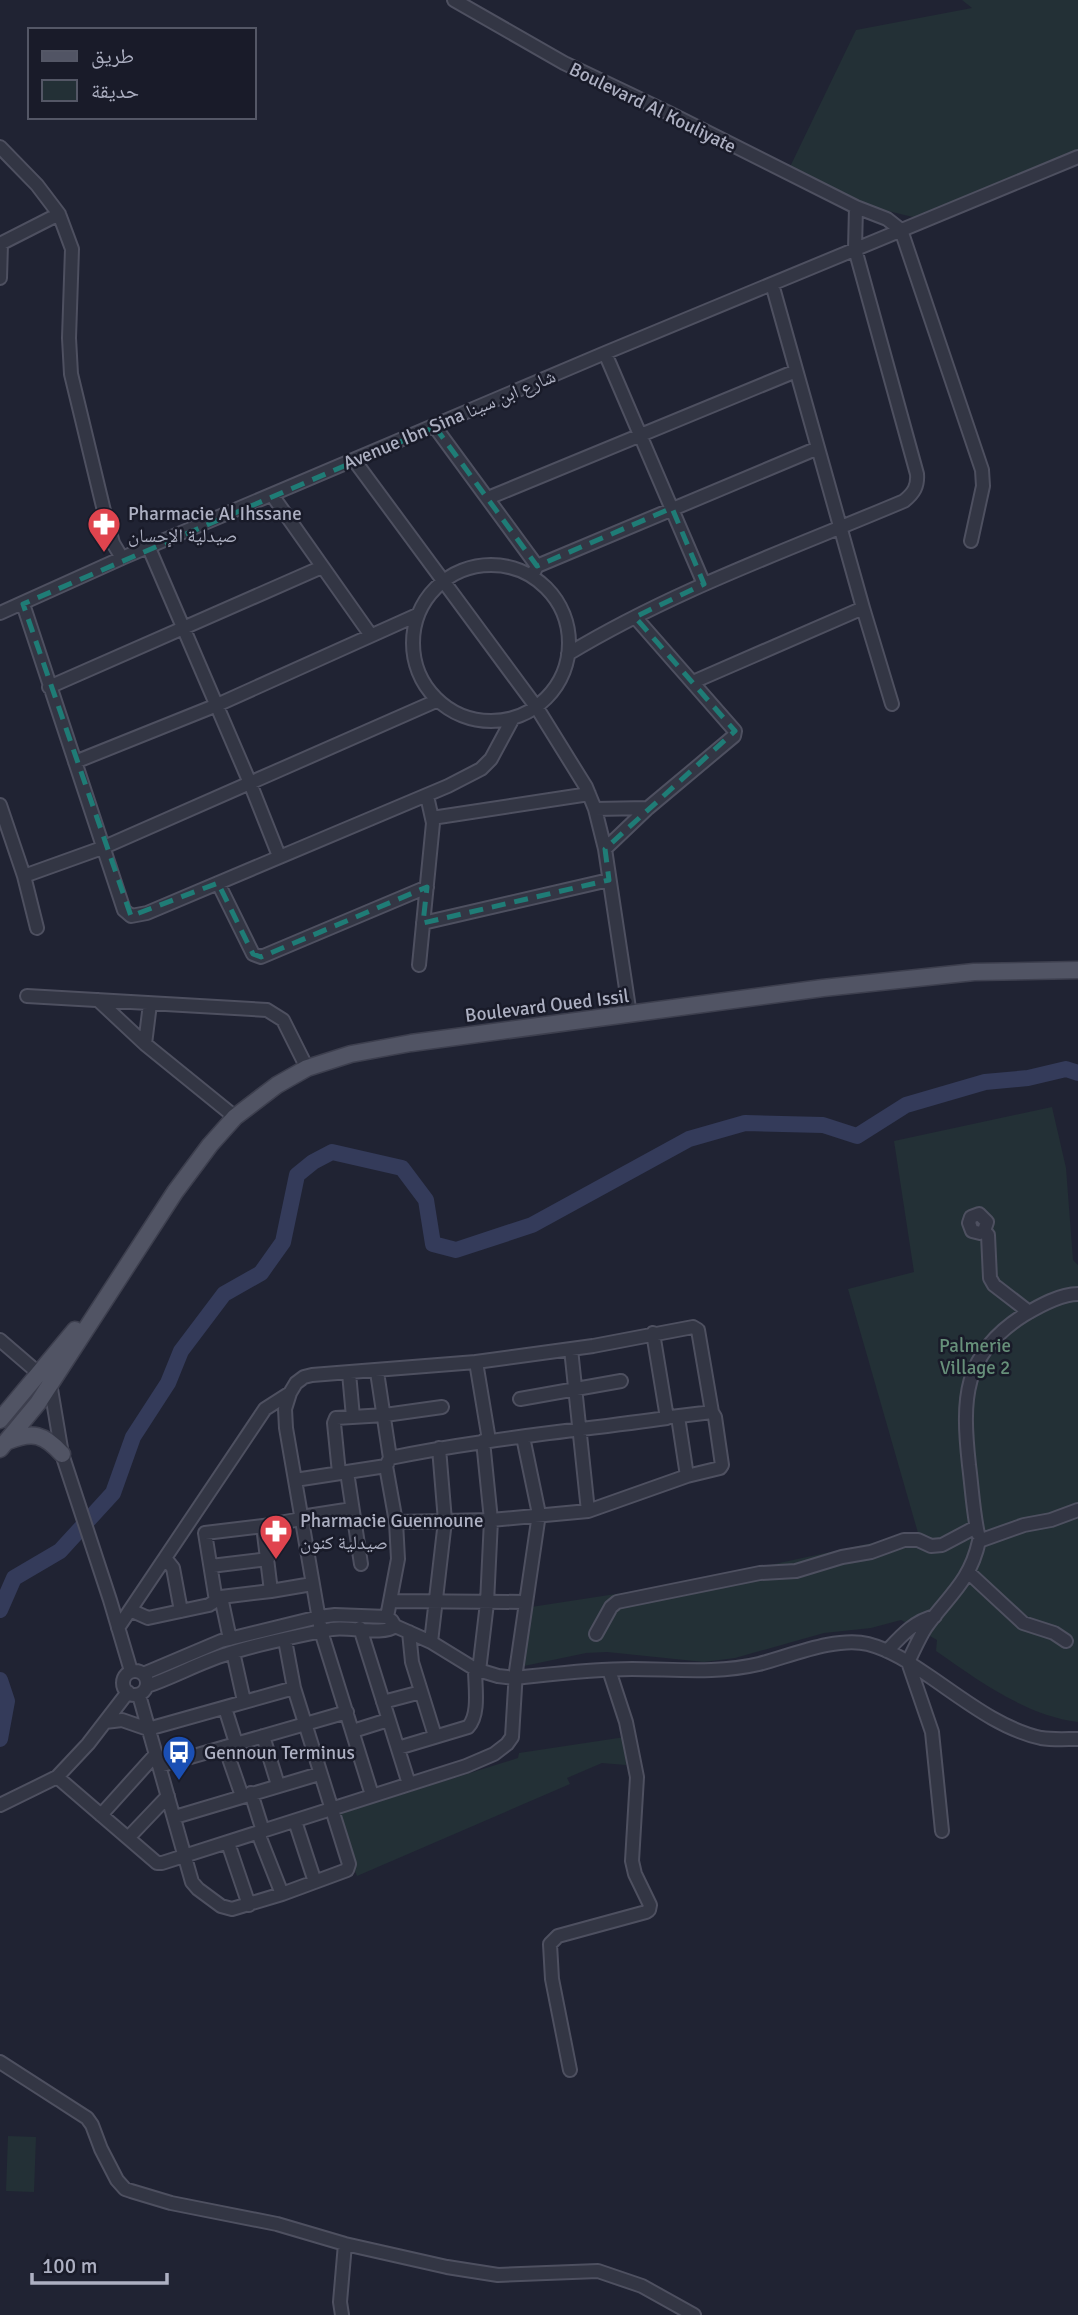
<svg xmlns="http://www.w3.org/2000/svg" width="1078" height="2315" viewBox="0 0 1078 2315" font-family="Signika,'Noto Naskh Arabic',sans-serif">
<style>
.green{fill:#233036}
.lines{fill:none;stroke-linecap:round;stroke-linejoin:round}
.river{stroke:#343b5a;stroke-width:16}
.minor-casing{stroke:#4e5060;stroke-width:16}
.major-casing{stroke:#3d3f4e;stroke-width:19}
.minor{stroke:#333644;stroke-width:12}
.major{stroke:#515464;stroke-width:16}
.marked{fill:none;stroke:#1f7c76;stroke-width:5;stroke-dasharray:14 9;stroke-linejoin:round}
.labels{text-anchor:middle;stroke-width:5;stroke-linejoin:round;paint-order:stroke}
.street-label{font-size:19px;fill:#adb0c2;stroke:#191b29}
.poi-label{font-size:19px;fill:#adb0c2;stroke:#191b29;text-anchor:start}
.park-label{font-size:19px;fill:#67907a;stroke:#191b29}
</style>
<rect width="100%" height="100%" fill="#202333"/>
<path class="green" d="M962 0H1078V157L921 219 847 201 788 171 856 30 972 8Z
M1052 1107 1066 1168 1073 1260 1078 1265V1722C1025 1715 979 1681 936 1651L937 1640 901 1620 871 1628 824 1633 735 1658 704 1662 607 1652 586 1653 524 1666 531 1607 687 1583 918 1533 848 1289 914 1272 894 1141Z
M625 1737 626 1765 602 1763 567 1778 570 1784 357 1876 333 1816 518 1758 519 1753Z
M8 2136 36 2137 34 2192 6 2191Z"/>
<g class="lines">
<path class="river" d="M0 1610 14 1578 60 1551 113 1493 133 1437 168 1383 181 1351 224 1294 261 1273 283 1242 297 1175 313 1162 332 1152 402 1168 426 1200 433 1244 456 1250 532 1225 689 1139 745 1123 823 1125 857 1136 906 1105 985 1082 1028 1078 1066 1069 1078 1073
M0 1680 7 1701 0 1739"/>
<defs>
<path id="minor" d="M454 0 564 63 669 113 856 207 887 219 901 230
M0 147 37 185 59 214 72 249 69 338 71 374 105 515 113 543 122 558
M901 230 982 470 983 486 971 541
M0 244 59 214
M0 278 1 244
M605 353 704 584
M435 427 537 566
M354 460 537 708 586 787 595 809 605 849 630 1015
M272 495 370 634
M488 498 796 371
M149 548 250 783 279 856
M413 643a78 78 0 1 1 156 0a78 78 0 1 1-156 0Z
M532 576 537 566 818 448
M23 604 124 910 131 916 147 913 448 786 481 769 491 759 512 720
M863 608 892 704
M0 613 122 558 605 353 1078 157
M568 654C674 590 791 549 904 501 914 493 918 486 917 474L855 249 856 207
M693 682 863 608 772 284
M49 687 322 567
M75 762 217 705 417 615
M0 805 24 876 37 928
M595 809 648 808
M432 818 589 794
M605 849 648 808 734 736 735 731 635 617
M24 876 102 848 436 701
M218 883 253 954 261 957 427 887
M423 923 609 880
M419 965 433 823 427 796
M27 996 267 1010 283 1020 307 1068
M98 1000 145 1044 235 1117
M145 1044 150 1004
M984 1231 980 1233 972 1231 969 1223 971 1217 979 1214 987 1222 984 1231 988 1235 990 1278 994 1285 1029 1312
M0 1340 50 1383 62 1454 110 1600 131 1671
M571 1349 588 1511
M476 1362 489 1440
M377 1372 390 1458 386 1466 396 1522 398 1559 387 1617
M349 1373 353 1417
M520 1399 621 1381
M671 1417 712 1412
M678 1417 687 1476
M390 1458C482 1439 575 1431 667 1418L653 1333
M347 1472 361 1564
M339 1473 334 1423 336 1418 385 1415 442 1407
M295 1480 386 1466
M301 1517 352 1509
M978 1534C973 1511 972 1488 969 1465 962 1400 962 1354 1024 1315 1039 1306 1060 1294 1078 1294
M165 1558 173 1568 181 1611
M211 1566 268 1559
M968 1572 1023 1623 1054 1633 1066 1641
M271 1591 312 1584
M216 1601 205 1533 263 1526
M391 1601 526 1602
M130 1610 148 1618 209 1605 220 1598
M118 1628 265 1409 290 1393
M360 1628 409 1784
M409 1632 412 1662 435 1736
M596 1634 611 1607 617 1602 760 1573 796 1571 842 1557 871 1552 904 1540H918L931 1546 942 1545 976 1527
M230 1639 221 1597 271 1591 263 1526 301 1519
M431 1642 445 1521 439 1448
M887 1651C901 1636 914 1621 935 1616
M233 1652 244 1701
M479 1671 487 1603 491 1520 483 1441
M123 1683a12 12 0 1 1 24 0a12 12 0 1 1-24 0Z
M143 1674 221 1641 319 1617 335 1615 387 1617 392 1621 395 1626 431 1642 475 1669 498 1676 515 1678C553 1674 593 1669 632 1669 674 1669 717 1674 759 1664 790 1656 837 1636 868 1644 891 1650 910 1663 929 1676 963 1699 1000 1729 1041 1738 1053 1740 1066 1739 1078 1739
M147 1686C174 1677 200 1662 227 1654 261 1643 297 1636 332 1629 349 1626 383 1636 395 1626
M139 1695 192 1882 198 1889 221 1906 232 1909 282 1894 347 1870 349 1864 294 1688 285 1640
M383 1702 421 1692
M225 1708 236 1743
M105 1722 122 1720 148 1729 294 1688
M353 1731 388 1720
M263 1736 278 1785
M225 1747 242 1796
M398 1748 468 1727C480 1715 475 1686 475 1669
M159 1766 347 1712
M57 1777 157 1863H162L466 1766 494 1754 507 1744 512 1737 516 1671 539 1514 523 1437
M251 1793 263 1831
M372 1795 321 1631 286 1428 285 1409 290 1393 296 1383 304 1377 312 1375 476 1362 593 1346 693 1327 698 1330 712 1412 715 1417 722 1465 720 1468 687 1476 588 1511 491 1520 396 1522
M0 1805 57 1777 88 1744 128 1692
M101 1815 156 1754
M175 1817 319 1774
M295 1821 315 1882
M942 1831 932 1732 908 1662C914 1650 919 1638 926 1627 948 1596 970 1582 979 1541L1024 1525 1051 1520 1078 1510
M258 1833 282 1894
M128 1838 168 1796
M228 1843 249 1905
M0 2062 87 2118 92 2125 101 2149 117 2180 125 2189 131 2191 171 2203 277 2224 345 2244 447 2267 498 2275 598 2271 642 2286 694 2315
M570 2070 552 1979 550 1944 558 1936 646 1912 649 1910 650 1905 635 1874 632 1861 637 1777 626 1722 609 1670
M342 2315 340 2302 345 2244"/>
<path id="major" d="M0 1420 75 1330
M8 1441C33 1431 44 1434 62 1454
M0 1449 38 1403 175 1192 210 1145 235 1117 277 1085 307 1068 351 1054 411 1043 823 988 974 972 1078 970"/>
</defs>
<use href="#minor" class="minor-casing"/>
<use href="#major" class="major-casing"/>
<use href="#minor" class="minor"/>
<use href="#major" class="major"/>
</g>
<path class="marked" d="M435 427 537 566 672 508 704 584 635 617 735 731 605 849 609 880 423 923 427 887 261 957 253 954 218 883 131 916 23 604Z"/>
<defs>
<symbol id="pharmacy-pin" viewBox="-11 -11 22 30"><path d="M0 17L-7.5 6A9.5 9.5 0 1 1 7.5 6Z" fill="#e0444e" stroke="#191b29"/><path d="M-2-6h4v4h4v4h-4v4h-4v-4h-4v-4h4Z" fill="#fff"/></symbol>
<symbol id="bus-pin" viewBox="-11 -11 22 30"><path d="M0 17L-7.5 6A9.5 9.5 0 1 1 7.5 6Z" fill="#1a4fb4" stroke="#191b29"/><path d="M-5-6H5V4H4V6H2V4H-2V6H-4V4H-5ZM-3.5-4V0h7V-4ZM-3.5 1.2v1.5H-2V1.2ZM2 1.2v1.5H3.5V1.2Z" fill="#fff"/></symbol>
</defs>
<g fill-rule="evenodd">
<use href="#pharmacy-pin" x="85" y="505" width="38" height="52"/>
<use href="#pharmacy-pin" x="257" y="1512" width="38" height="52"/>
<use href="#bus-pin" x="160" y="1733" width="38" height="52"/>
</g>
<g class="labels">
<g class="street-label">
<text transform="translate(653 107) rotate(26)" y="7">Boulevard Al Kouliyate</text>
<text transform="translate(449 419) rotate(-23)" y="7">Avenue Ibn Sina شارع ابن سينا</text>
<text transform="translate(547 1005) rotate(-7)" y="7">Boulevard Oued Issil</text>
</g>
<g class="poi-label">
<text x="128" y="520">Pharmacie Al Ihssane<tspan x="128" dy="22">صيدلية الإحسان</tspan></text>
<text x="300" y="1527">Pharmacie Guennoune<tspan x="300" dy="22">صيدلية كنون</tspan></text>
<text x="204" y="1759">Gennoun Terminus</text>
</g>
<g class="park-label">
<text x="975" y="1352">Palmerie<tspan x="975" dy="22">Village 2</tspan></text>
</g>
</g>
<rect x="28" y="28" width="228" height="91" fill="#191b29" stroke="#545766" stroke-width="2"/>
<rect x="42" y="51" width="35" height="10" fill="#515464" stroke="#545766" stroke-width="2"/>
<text x="91" y="63" font-size="21" fill="#adb0c2">طريق</text>
<rect x="42" y="80" width="35" height="21" fill="#233036" stroke="#545766" stroke-width="2"/>
<text x="91" y="98" font-size="21" fill="#adb0c2">حديقة</text>
<path d="M32 2273v10h135v-10" fill="none" stroke="#adb0c2" stroke-width="3.5"/>
<text x="42" y="2273" font-size="21" fill="#adb0c2" stroke="#191b29" stroke-width="5" paint-order="stroke">100 m</text>
</svg>
